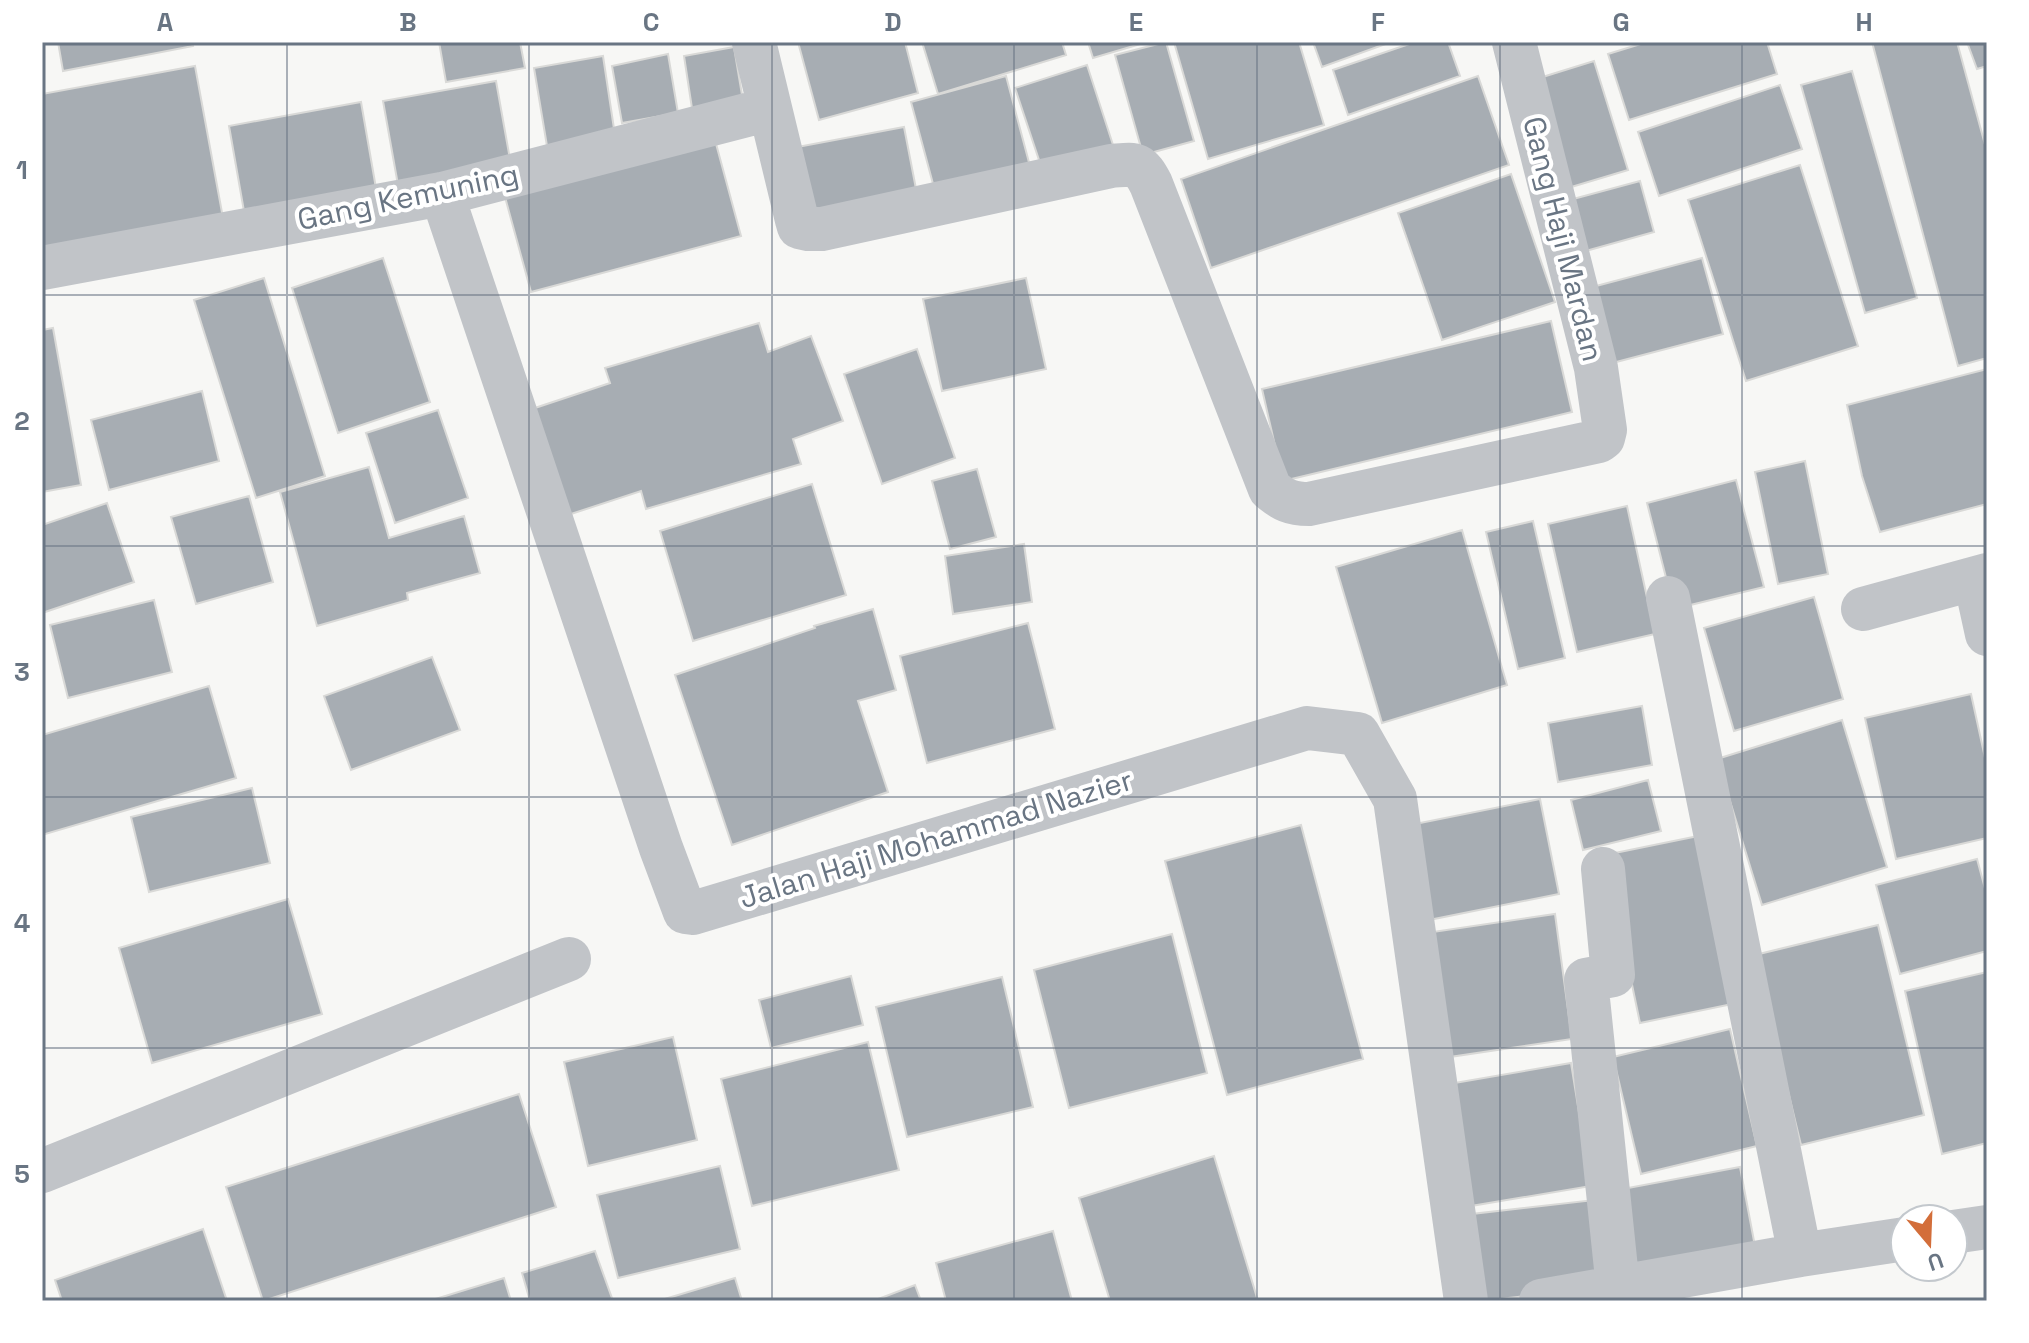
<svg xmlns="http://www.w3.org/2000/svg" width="2029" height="1343" viewBox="0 0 2029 1343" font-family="'Space Grotesk',sans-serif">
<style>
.building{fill:#a7adb3;stroke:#d9d9d7;stroke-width:2}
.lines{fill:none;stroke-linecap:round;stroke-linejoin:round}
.minor{stroke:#c1c4c8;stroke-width:44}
.grid{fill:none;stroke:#697583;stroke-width:2;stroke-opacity:0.55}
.labels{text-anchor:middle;stroke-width:8;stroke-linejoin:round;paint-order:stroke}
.street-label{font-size:30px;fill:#697583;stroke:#fff}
.neatline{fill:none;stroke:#697583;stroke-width:3}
.grid-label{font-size:26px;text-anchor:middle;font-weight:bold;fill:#697583}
</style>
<rect width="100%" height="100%" fill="#f7f7f5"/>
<path class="building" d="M58 42H192L193 46 63 71Z
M439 42H520L525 68 446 82Z
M798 42H905L918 93 819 120Z
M922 42H1062L1066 55 938 94Z
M1088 42H1147L1093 58Z
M1166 42 1194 141 1143 155 1115 55Z
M1174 42H1299L1324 125 1208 159Z
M1313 42H1391L1322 67Z
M1415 42H1448L1460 76 1348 115 1333 70Z
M1647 42H1767L1777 74 1629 120 1608 54Z
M1872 42H1957L1987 152V358L1958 366Z
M1967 42H1987V66L1977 69Z
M734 47 744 107 693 115 684 56Z
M668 54 678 113 622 123 612 66Z
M603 56 616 142 548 152 534 68Z
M1594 61 1628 170 1568 188 1533 80Z
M1087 65 1115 151 1044 175 1015 88Z
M195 66 223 218 42 251V94Z
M1852 71 1917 298 1865 313 1801 85Z
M1006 76 1031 170 936 195 911 102Z
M1478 76 1509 165 1211 268 1181 179Z
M496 81 511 165 398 185 383 101Z
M1780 85 1802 149 1659 196 1638 132Z
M361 102 377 194 245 217 229 126Z
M904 127 917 194 805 215 792 148Z
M715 140 741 236 531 292 505 197Z
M1800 165 1858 346 1746 381 1688 200Z
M1511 174 1555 302 1442 340 1398 213Z
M1640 181 1654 232 1575 254 1562 202Z
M383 258 430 402 338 433 292 288Z
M1702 258 1723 334 1601 366 1581 290Z
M264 278 325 476 256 498 194 300Z
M1026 278 1046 369 942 391 923 299Z
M1551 321 1572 412 1283 481 1262 389Z
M759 323 768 352 811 336 843 421 793 439 801 464 646 509 641 491 568 515 532 409 610 383 605 368Z
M53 328 81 485 42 492V330Z
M917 349 955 458 882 484 844 374Z
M1987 369V504L1880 532 1862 476 1847 405Z
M202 391 219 461 109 490 91 420Z
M438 410 468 498 395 523 366 433Z
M1805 461 1828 574 1778 584 1755 472Z
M369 467 389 538 464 516 480 573 407 593 408 600 317 626 280 492Z
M977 469 996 537 950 549 932 481Z
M1736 480 1764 587 1674 609 1647 503Z
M812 484 846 595 693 641 660 531Z
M249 496 273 582 196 604 171 517Z
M107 503 134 582 42 613V525Z
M1627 506 1655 634 1577 652 1548 524Z
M1533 521 1565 658 1518 669 1486 532Z
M1462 530 1507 685 1382 723 1336 567Z
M1024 544 1032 602 953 614 945 556Z
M1814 597 1843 699 1734 731 1704 628Z
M154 600 172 672 68 698 50 625Z
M873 609 896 690 858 701 888 792 732 845 675 675 815 628 814 626Z
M1028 623 1055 729 927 763 900 656Z
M432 657 460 730 351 770 324 696Z
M209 686 236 778 42 835V735Z
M1971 694 1987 767V838L1896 859 1865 718Z
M1642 706 1652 765 1558 782 1548 723Z
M1842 720 1887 867 1762 905 1717 759Z
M1648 780 1661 831 1583 850 1571 800Z
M252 788 270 863 149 892 131 817Z
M1540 799 1559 894 1429 920 1410 825Z
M1301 825 1363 1059 1227 1095 1165 861Z
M1708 834 1742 1002 1640 1023 1605 855Z
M1977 859 1987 896V951L1900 974 1876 885Z
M288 899 322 1014 152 1063 119 948Z
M1555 914 1572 1039 1436 1059 1419 934Z
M1878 925 1924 1115 1801 1145 1755 955Z
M1172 934 1207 1073 1069 1108 1034 970Z
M1987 972V1143L1942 1154 1905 991Z
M851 976 863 1025 771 1048 759 1000Z
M1002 977 1033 1107 907 1137 876 1007Z
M1730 1029 1757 1146 1641 1174 1613 1057Z
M673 1037 697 1140 588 1166 564 1062Z
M868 1042 899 1170 752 1206 721 1079Z
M1571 1063 1591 1186 1459 1208 1437 1086Z
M519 1094 556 1207 263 1301 226 1187Z
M1214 1156 1258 1301H1110L1079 1198Z
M720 1166 740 1249 618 1278 597 1195Z
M1740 1167 1757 1257 1629 1281 1612 1191Z
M1594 1200 1597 1288 1482 1301 1472 1214Z
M203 1229 227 1301H62L55 1280Z
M1053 1231 1072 1301H946L936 1263Z
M595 1251 613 1301H530L522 1273Z
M504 1278 511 1301H429Z
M735 1278 742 1301H658Z
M915 1285 921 1301H873Z"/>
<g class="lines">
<path class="minor" d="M754 42 797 220 799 227 808 229H822L1111 166C1135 164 1139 161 1151 184L1270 489C1283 500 1291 504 1309 504L1599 441 1603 438 1605 430 1596 368 1514 42
M442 194 661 848 685 912 693 913 1307 728 1358 734 1395 799 1466 1301
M42 268 442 194 770 109
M1975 579 1987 634
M1668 598 1800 1255
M1863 609 1987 575
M1603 869 1613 975 1586 980 1618 1288
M42 1171 569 959
M1953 1232 1987 1227
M1541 1301 1800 1255 1905 1239"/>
</g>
<path class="grid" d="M287 42V1301M529 42V1301M772 42V1301M1014 42V1301M1257 42V1301M1500 42V1301M1742 42V1301M42 295H1987M42 546H1987M42 797H1987M42 1048H1987"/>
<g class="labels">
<g class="street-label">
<text transform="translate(408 197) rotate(-12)" y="10">Gang Kemuning</text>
<text transform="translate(1563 239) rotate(76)" y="10">Gang Haji Mardan</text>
<text transform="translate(936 839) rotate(-17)" y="10">Jalan Haji Mohammad Nazier</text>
</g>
</g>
<rect width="2029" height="1343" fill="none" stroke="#ffffff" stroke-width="88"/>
<g transform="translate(1929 1243) rotate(161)"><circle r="38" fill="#ffffff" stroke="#c3c8cd" stroke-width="2"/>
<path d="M0-6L14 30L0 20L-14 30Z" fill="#d36e3a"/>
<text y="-12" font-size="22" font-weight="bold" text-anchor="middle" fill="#697583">U</text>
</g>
<rect x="44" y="44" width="1941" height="1255" class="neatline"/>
<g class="grid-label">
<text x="165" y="31">A</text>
<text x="408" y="31">B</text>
<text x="651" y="31">C</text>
<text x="893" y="31">D</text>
<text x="1136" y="31">E</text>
<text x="1378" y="31">F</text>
<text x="1621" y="31">G</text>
<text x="1864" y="31">H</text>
<text x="22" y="179">1</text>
<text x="22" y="430">2</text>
<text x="22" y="681">3</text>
<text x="22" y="932">4</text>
<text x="22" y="1183">5</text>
</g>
</svg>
